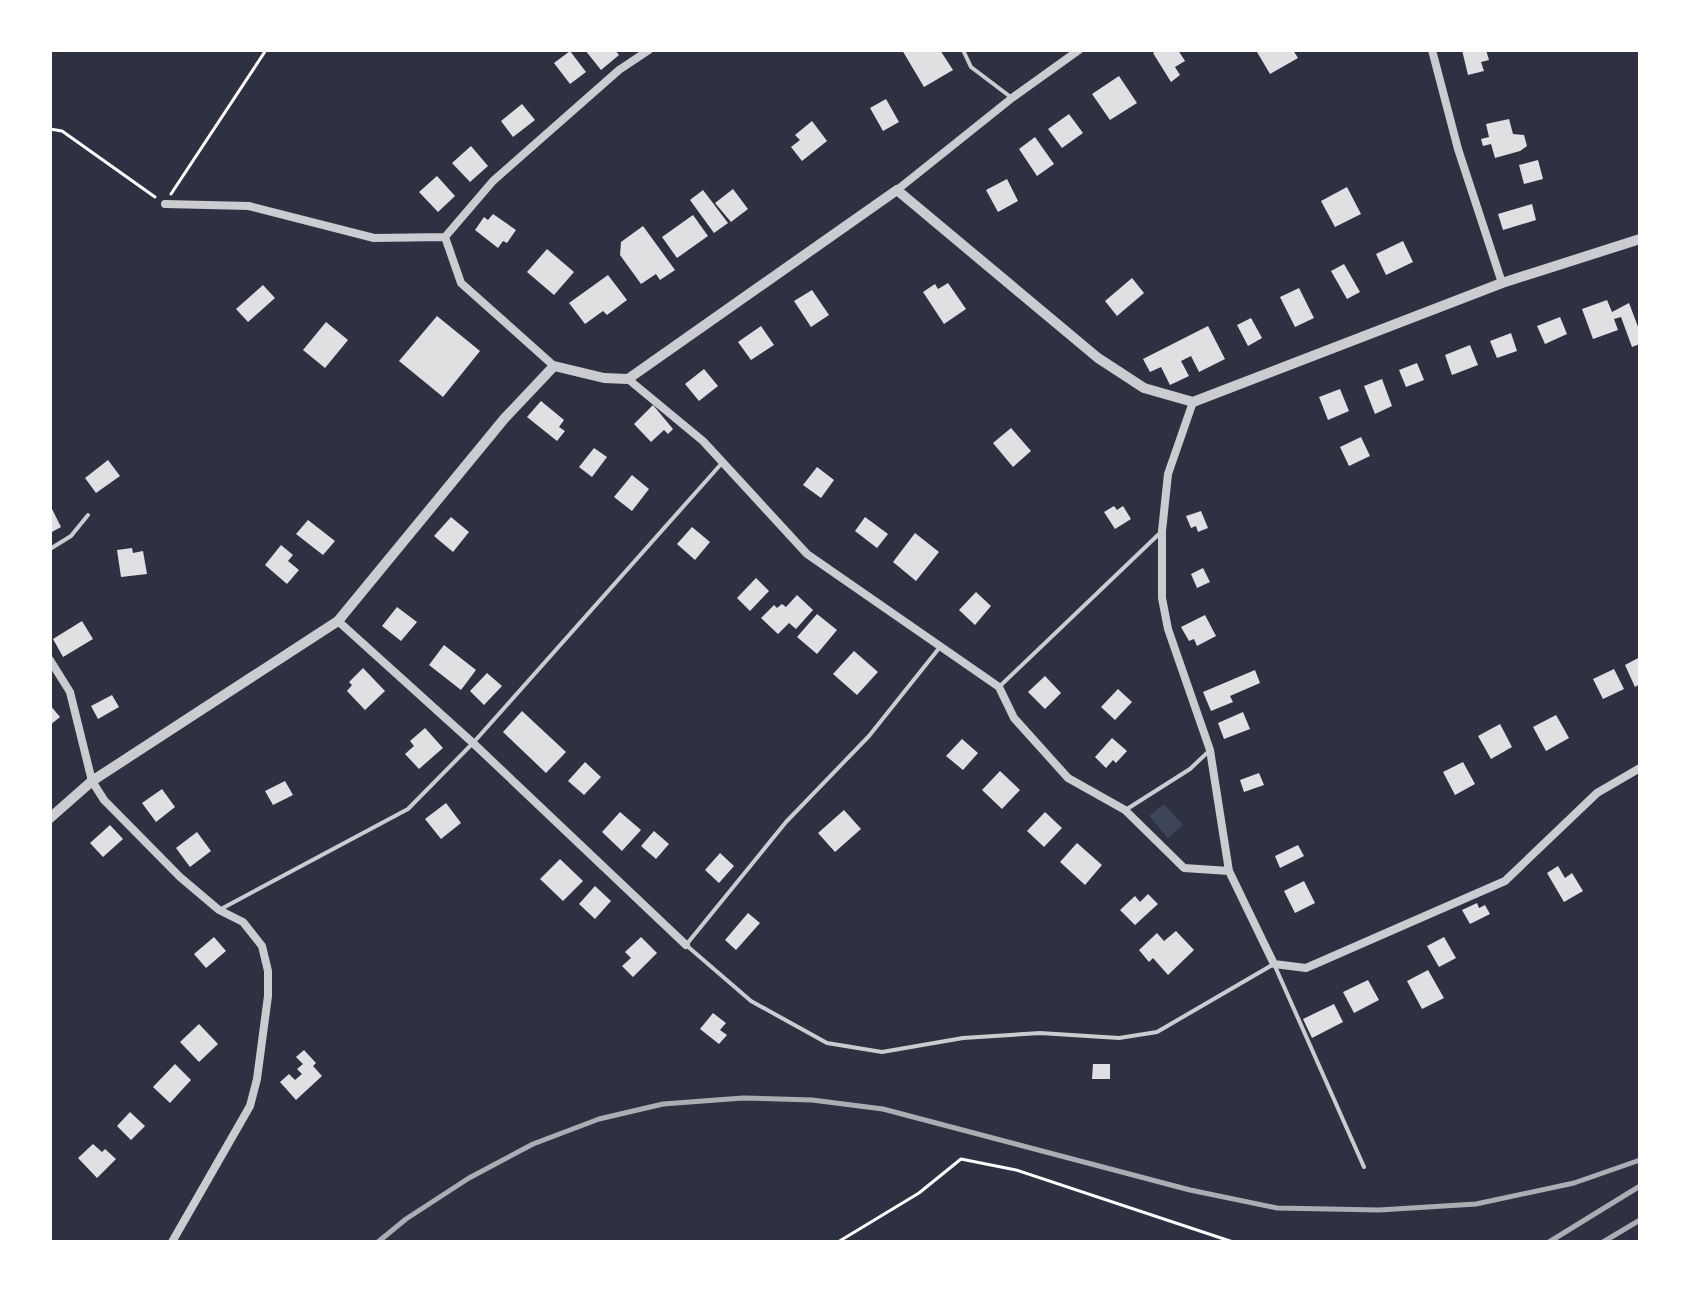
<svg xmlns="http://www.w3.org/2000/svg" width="1690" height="1292" viewBox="0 0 1690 1292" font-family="'Alegreya Sans',sans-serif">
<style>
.green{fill:#3c4559}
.building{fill:#e0e0e3}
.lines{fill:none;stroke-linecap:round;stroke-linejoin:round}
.path{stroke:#fff;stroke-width:3}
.service{stroke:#caccd0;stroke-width:4}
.minor{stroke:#caccd0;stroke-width:8}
.tertiary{stroke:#caccd0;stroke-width:10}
.rail{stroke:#abadb3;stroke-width:5}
</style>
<rect width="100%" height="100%" fill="#2d3142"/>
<path class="green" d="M1164 804 1183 825 1168 838 1149 816Z"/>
<path class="building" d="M585 50H615L619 55 601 70Z
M902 50H940L953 70 924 87Z
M1158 50H1178L1185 61 1175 67 1180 75 1171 82 1153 53Z
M1260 50H1293L1298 58 1270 74 1257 52Z
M1462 50H1486L1489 60 1481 62 1484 71 1468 75Z
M570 51 586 72 570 84 554 63Z
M1119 76 1137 103 1110 120 1092 94Z
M886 99 899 122 883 131 870 108Z
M522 104 535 120 513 137 501 121Z
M1069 114 1083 133 1062 148 1048 129Z
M1509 119 1513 134 1524 135 1527 146 1520 151 1495 158 1491 144 1483 146 1481 139 1489 137 1486 124Z
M812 121 827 141 802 161 791 147 800 140 795 135Z
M1035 137 1054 164 1037 176 1019 149Z
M471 146 488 166 470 182 452 163Z
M1538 160 1543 179 1524 184 1519 165Z
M437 176 455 196 438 212 419 192Z
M1007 179 1018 201 998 212 986 190Z
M1347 187 1361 214 1335 227 1321 201Z
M733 189 748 209 731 222 715 203Z
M703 190 728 223 714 233 690 200Z
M1532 204 1536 220 1503 230 1498 214Z
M493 214 516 230 507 243 503 241 498 248 475 230 484 217 488 220Z
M693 215 708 236 677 258 662 237Z
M643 226 675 270 660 280 656 274 641 284 620 255 621 242Z
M1403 241 1413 262 1386 275 1376 254Z
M547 249 574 272 554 295 527 272Z
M1344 264 1360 292 1347 299 1331 271Z
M608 275 627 300 607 315 603 311 585 324 569 303Z
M1132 278 1144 293 1117 316 1105 301Z
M948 283 966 309 944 324 923 292 935 284 938 289Z
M263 285 275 298 248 322 236 309Z
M1299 288 1314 318 1295 327 1280 297Z
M812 290 829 315 811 327 794 301Z
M1607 300 1612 312 1629 303 1640 332V344L1632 347 1621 317 1614 319 1618 330 1593 339 1582 309Z
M437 316 480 351 443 397 399 361Z
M1560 317 1567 334 1545 344 1537 326Z
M1251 318 1262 338 1248 346 1237 325Z
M326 322 348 340 325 368 303 350Z
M761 326 774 345 751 360 738 342Z
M1208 326 1225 359 1199 372 1191 356 1181 361 1189 376 1170 385 1161 367 1150 372 1143 359Z
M1511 333 1517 351 1497 358 1490 341Z
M1470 345 1478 365 1452 375 1445 355Z
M1417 363 1424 380 1406 387 1399 370Z
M704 369 718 386 699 401 685 384Z
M1382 379 1392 406 1375 414 1364 386Z
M1340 389 1349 411 1328 420 1319 397Z
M541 401 564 420 559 427 565 431 557 441 527 417Z
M653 405 673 429 668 434 664 430 651 442 634 424Z
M1011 428 1031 451 1013 467 993 443Z
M1361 437 1370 456 1349 466 1340 447Z
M594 448 607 457 592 477 579 467Z
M108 460 120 476 96 493 85 478Z
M817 467 834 480 821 498 803 485Z
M632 475 649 489 632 511 614 497Z
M50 505 61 527 50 533Z
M1114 506 1117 510 1123 506 1131 519 1115 529 1104 512Z
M1201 511 1208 528 1198 532 1196 526 1191 528 1186 516Z
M451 517 469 532 453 552 434 536Z
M865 517 888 534 877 548 855 531Z
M308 520 335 541 323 555 296 534Z
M692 527 710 542 695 560 677 544Z
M915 533 939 552 916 581 893 562Z
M281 545 293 555 288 561 299 570 287 584 265 565Z
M132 548 133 553 143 551 147 574 121 577 117 550Z
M1203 568 1210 582 1197 588 1191 574Z
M756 578 769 591 750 611 737 598Z
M976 592 991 606 975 625 959 610Z
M797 595 813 610 796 629 789 623 778 634 761 618 774 605 777 608 782 604 786 607Z
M397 607 417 622 401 641 382 626Z
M817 614 837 630 817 654 797 637Z
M1205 615 1216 636 1197 646 1194 639 1189 641 1181 627Z
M82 621 93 639 63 657 53 639Z
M444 645 476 670 461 690 429 665Z
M854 651 878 672 857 695 833 674Z
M1640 657V684L1635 687 1625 665Z
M363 668 385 691 365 710 347 691 352 685 349 682Z
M1614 669 1624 689 1603 699 1593 679Z
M1255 670 1260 683 1230 696 1233 702 1211 711 1203 692Z
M487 673 502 686 484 705 470 691Z
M1045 676 1061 693 1045 709 1028 692Z
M1118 689 1132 702 1115 720 1101 707Z
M112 695 119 707 98 719 91 706Z
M50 705 60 717 50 725Z
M522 711 566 752 546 773 503 732Z
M1243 712 1250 729 1224 739 1218 723Z
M1556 715 1569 738 1546 751 1533 727Z
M1500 724 1512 747 1491 759 1478 736Z
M425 728 443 748 419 769 405 754 414 746 410 741Z
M1112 738 1127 751 1116 763 1113 760 1106 768 1095 757Z
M962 739 978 753 963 770 946 756Z
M585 762 601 777 584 795 568 781Z
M1463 762 1475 784 1455 795 1443 772Z
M1000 771 1020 790 1002 809 982 790Z
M1259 773 1264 785 1244 792 1240 780Z
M285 781 293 795 273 805 265 791Z
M162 789 175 807 156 822 142 803Z
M446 803 461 823 441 839 425 819Z
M844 810 861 829 835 852 818 833Z
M620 812 641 830 622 851 602 832Z
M1045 812 1062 828 1044 847 1027 831Z
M110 825 123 839 103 857 90 843Z
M654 831 669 844 656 859 641 846Z
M197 832 211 851 190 867 176 848Z
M1077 843 1102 865 1085 885 1060 862Z
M1298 845 1304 856 1280 868 1275 856Z
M720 853 734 866 719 883 705 870Z
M560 859 583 881 563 901 540 879Z
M1558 866 1565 878 1572 873 1583 891 1564 902 1547 873Z
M1304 881 1315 903 1295 913 1284 891Z
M595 886 611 901 595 919 579 904Z
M1148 894 1158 904 1135 925 1120 910 1135 896 1140 902Z
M1477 903 1479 908 1485 905 1490 914 1470 924 1462 910Z
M748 913 760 923 736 950 725 940Z
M1176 931 1194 950 1168 975 1153 958 1149 962 1139 950 1157 933 1164 941Z
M214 937 226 951 206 968 194 954Z
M641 937 657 953 633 977 622 966 631 958 625 952Z
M1444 937 1456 958 1439 967 1427 946Z
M1428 970 1444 998 1422 1009 1407 981Z
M1368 980 1379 1000 1354 1013 1343 992Z
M1334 1004 1343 1022 1312 1038 1303 1019Z
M713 1013 726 1023 720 1030 727 1035 719 1044 700 1029Z
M199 1024 218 1044 199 1062 180 1042Z
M304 1050 316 1063 313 1066 322 1076 296 1100 280 1082 289 1074 295 1080 302 1074 297 1069 303 1064 296 1057Z
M175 1064 191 1080 170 1103 153 1087Z
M1093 1064H1110V1079H1092Z
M130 1112 145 1126 131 1140 117 1126Z
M93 1144 102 1152 105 1149 116 1159 97 1178 78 1158Z"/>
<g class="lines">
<path class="path" d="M50 129 62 131 155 197
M171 194 266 50
M838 1242 919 1193 961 1159 1016 1170 1233 1242"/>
<path class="service" d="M963 50 971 67 1012 98
M50 549 71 536 88 515
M940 647 869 736 786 822 686 945 751 1001 827 1043 882 1052 963 1038 1040 1033 1119 1038 1157 1032 1274 964 1364 1167
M999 687 1159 534
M1127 809 1190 769 1208 752
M221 909 408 809 473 743 722 463"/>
<path class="minor" d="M1432 50 1458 149 1502 283
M897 190 1012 98 1079 50
M165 204 249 206 374 238 445 237 461 283 554 366
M445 237 493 181 619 70 649 50
M628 379 703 441 807 554 999 687 1014 718 1068 778 1125 810 1184 868 1229 871 1274 964 1306 968 1505 881 1597 793 1640 768
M1193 402 1168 474 1162 531V598L1168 629 1210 750 1229 871
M338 621 473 743 686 945
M50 660 70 692 92 781 104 800 180 877 219 910 243 922 262 946 268 971V996L257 1079 250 1106 172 1242"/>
<path class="tertiary" d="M50 818 92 781 338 621 504 419 554 366 604 378 628 379 897 190 1098 358 1144 388 1193 402 1502 283 1640 239"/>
<path class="rail" d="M378 1242 406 1219 469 1178 533 1144 599 1119 663 1104 743 1098 812 1100 883 1109 1190 1190 1277 1208 1379 1210 1476 1204 1574 1183 1640 1160
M1549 1242 1640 1186
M1603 1242 1640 1220"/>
</g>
<rect width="1690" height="1292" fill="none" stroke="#ffffff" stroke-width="104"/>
</svg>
